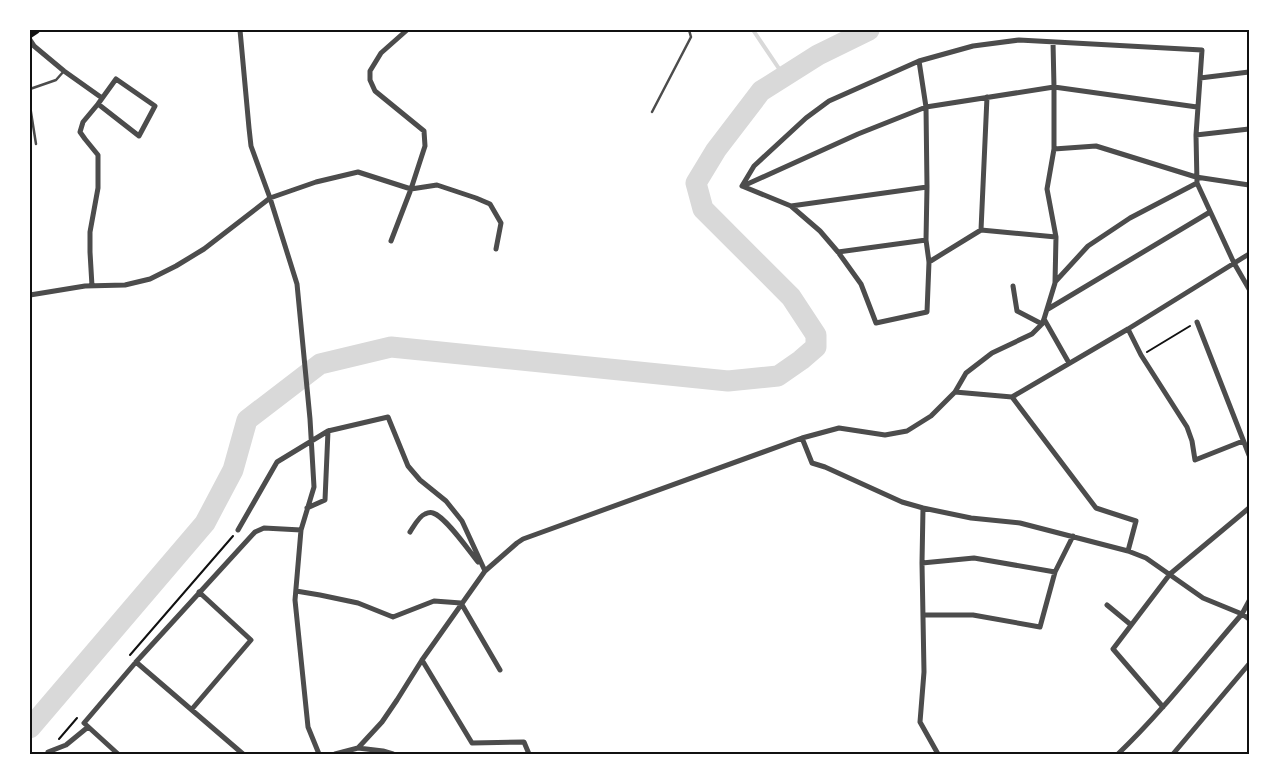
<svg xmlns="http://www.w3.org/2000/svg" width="1279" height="784" viewBox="0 0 1279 784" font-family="'Work Sans',sans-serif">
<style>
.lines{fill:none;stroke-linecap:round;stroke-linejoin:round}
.stream{stroke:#d9d9d9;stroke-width:4}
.river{stroke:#d9d9d9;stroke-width:21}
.path{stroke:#111;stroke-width:2}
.service{stroke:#4c4c4c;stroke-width:2.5}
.minor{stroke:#4c4c4c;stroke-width:5}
.secondary{stroke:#111;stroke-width:8}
.neatline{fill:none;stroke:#111;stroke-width:2}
</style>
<rect width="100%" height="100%" fill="#fff"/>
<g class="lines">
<path class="stream" d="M753 30 784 76"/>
<path class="river" d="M30 728 205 523 233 470 247 420 320 364 391 347 728 381 778 376 801 360 816 347V335L791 297 703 209 696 183 716 150 761 91 818 55 869 30"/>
<path class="path" d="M1147 352 1190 326
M130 655 233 536
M59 739 77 718"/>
<path class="service" d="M30 89 56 80 64 71
M30 106 36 144
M652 112 691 37 689 30"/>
<path class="minor" d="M240 30 249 128 251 146 270 198 297 284 310 419 314 487 301 530 295 600 308 727 319 754
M30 40 34 46 64 71 102 98
M1200 78 1249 72
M1196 135 1249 129
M1054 149 1096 146 1196 177 1249 185
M742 186 754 166 806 118 829 101 919 61 973 46 1019 40 1202 50 1196 135 1197 183 1234 263 1249 289
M742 186 791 206 820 231 838 252 861 284 876 323 927 312 929 262 926 240 927 187 926 107 919 61
M743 186 858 134 926 107 1054 87 1197 107
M791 206 927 187
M981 230 987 97
M391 241 411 189 425 146 424 131 375 91 370 80V71L381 53 407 30
M838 252 926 240
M929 262 981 230 1056 237
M1055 282 1088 246 1130 218 1197 183
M92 286 90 252V232L98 188V155L85 139 80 132 83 122 98 104 116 79 155 106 139 136 98 104
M1013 286 1017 311 1042 324
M30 295 85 286 125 285 150 279 176 266 204 249 270 198 316 182 358 172 411 189 437 185 476 198 490 204 501 223 496 249
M1048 309 1210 212
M1044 319 1069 363
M1197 322 1249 455
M1128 329 1141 355 1187 427 1192 441 1195 460 1243 441
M955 392 1012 397 1128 329 1249 254
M1012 397 1096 508 1136 521 1128 551
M802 438 812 463 825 467 902 502 923 508 971 518 1020 523 1128 551 1146 558 1203 598 1242 614 1249 619
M307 508 325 500 328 431 388 417 408 466 420 480 446 501 462 521 485 571
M923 508 922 563 924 672 920 722 938 754
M238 530 277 462 328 431
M410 532C414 526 419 516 425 514 427 513 431 512 433 513 446 517 469 551 478 562
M922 563 974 558 1055 572
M296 591 320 595 358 603 393 617 434 601 461 603 500 670
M1107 605 1130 624
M923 615H973L1040 627 1055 572 1073 536
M422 660 472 743 524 742 529 754
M136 662 243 754
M1163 707 1113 649 1170 574 1249 508
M192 709 251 640 199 592
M358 748 383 751 393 754
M48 752 66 745 88 727
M118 754 84 723 136 662 255 532 264 528 301 530
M335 754 358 748 382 722 397 700 422 660 485 571 517 543 523 539 802 438 839 428 885 435 907 431 931 416 955 392 966 373 992 353 1032 334 1042 324 1044 319 1055 283 1056 237 1047 189 1054 149V87L1053 42
M1118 754C1163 711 1201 661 1242 614L1249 601
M1173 754 1249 664"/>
<path class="secondary" d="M30 34 36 30"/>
</g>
<rect width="1279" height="784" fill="none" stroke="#ffffff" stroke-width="62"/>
<rect x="31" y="31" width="1217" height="722" class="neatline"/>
</svg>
